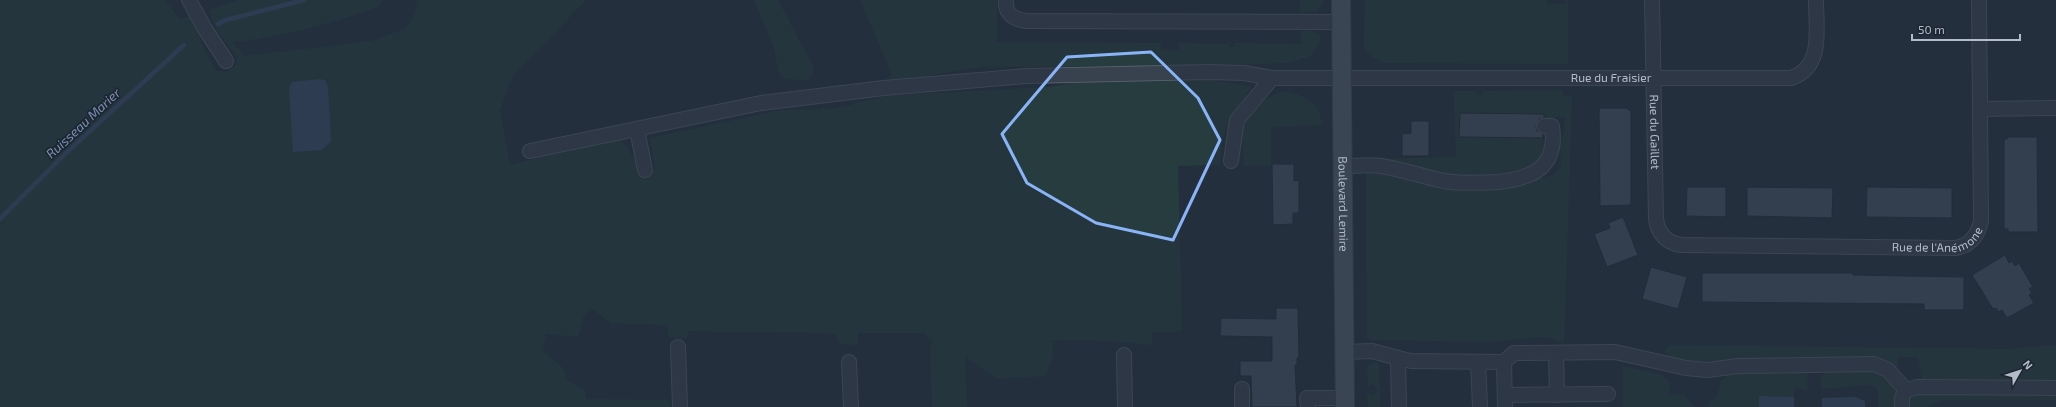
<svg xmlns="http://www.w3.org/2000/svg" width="2056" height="407" viewBox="0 0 2056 407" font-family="'Exo 2',sans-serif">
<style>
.green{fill:#263c3f}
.water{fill:#394c67}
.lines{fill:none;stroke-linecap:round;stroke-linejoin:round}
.stream{stroke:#394c67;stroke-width:4.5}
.building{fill:#455162;stroke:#1f2835}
.minor-casing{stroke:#565f6c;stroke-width:16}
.major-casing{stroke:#414a57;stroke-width:20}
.minor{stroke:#38414e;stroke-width:14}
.major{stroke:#56606e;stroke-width:18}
.marked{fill:none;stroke:#8ab4f8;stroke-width:3;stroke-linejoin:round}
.labels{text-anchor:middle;stroke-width:3.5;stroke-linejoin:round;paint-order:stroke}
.street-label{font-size:12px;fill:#b4bcc9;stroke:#1d2633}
.water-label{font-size:13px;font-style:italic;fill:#7c92b1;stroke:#1d2633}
</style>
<rect width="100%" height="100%" fill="#242f3e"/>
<path class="green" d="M0 0H164L180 19 192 15 202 45 216 71 228 72 237 63V57L216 29 209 10 238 0H382L380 6C333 23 282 37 232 42L245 56 371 41 404 29 413 19 417 5 416 0H586L512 77 500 111 510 165 619 138 629 150 640 172 645 177 652 175 655 167 650 138 781 110 833 109 887 96 1048 87 1075 83 1208 80 1252 86 1231 117 1222 140 1220 165 1178 166 1182 331 1152 332V345L1112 341 1052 340 1053 354 1046 376 997 379 965 356 967 407H932L930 346 933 343 925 333H858V345L839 344 836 335 823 333 688 331 687 338 668 337V325L611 323 591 308 584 315 578 337 546 334 543 351 563 368 568 381 585 390 586 399 669 400 670 407H0Z
M754 0H778L814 68 812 76 808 80 785 79 779 73 773 45Z
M860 0H997V42L1161 43V50L1179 51V43L1230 44V47H1233L1234 43 1301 44V31C1310 30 1316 30 1321 38L1317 47 1310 56 1288 63 1185 66 982 67 887 82 892 74Z
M1300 0H1323V4L1317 11 1300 13Z
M1365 0H1547L1548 5 1565 4V0H1568V64L1384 63 1370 55 1364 48Z
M1562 90 1563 96H1572L1564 344 1550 338 1539 337 1488 342 1373 340 1367 338 1366 170 1374 169 1444 183 1471 186 1531 181 1553 175 1561 167 1560 140 1564 134 1565 117H1554L1553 123 1544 122 1543 114 1460 113V137L1543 138 1545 151 1538 163 1526 172 1509 177 1483 180 1432 176 1366 159 1456 157 1454 91H1476V94L1482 95 1483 91Z
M1280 92C1301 92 1321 102 1322 125L1271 127V165L1244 166C1241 126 1240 110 1280 92Z
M1670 345 2007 349 2056 345V382L1922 381 1918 357H1898L1897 372 1883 360 1673 361 1664 351Z
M1372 363H1378L1379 365 1380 407H1368L1367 394 1373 395 1378 390 1373 384 1368 386 1367 366Z
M1623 366 1662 375 1669 382 1670 394 1684 395 1695 407H1623Z
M1808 369 1807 390 1794 387V397L1759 396V407H1708L1710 401 1717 397 1722 380 1729 373Z
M1827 370H1870L1885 373 1897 391V407H1878V389L1869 385 1821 389V376Z
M1909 395H2056V400H1942L1927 407H1909Z"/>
<path class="water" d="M320 79 326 81 328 88 331 141 322 150 293 152 289 87 292 82Z
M1759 396 1794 397V407H1759Z
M1855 397 1865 401V407H1822V398Z"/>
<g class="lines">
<path class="stream" d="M218 24 226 20 304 0
M0 219 66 153 184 45"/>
</g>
<path class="building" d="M1599 108H1628V110H1631V205L1600 206Z
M1460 113 1544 114V118L1539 119 1536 126 1537 131 1543 134V138L1459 137Z
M1411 121H1429V156H1402V134L1411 133Z
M2007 137H2037L2038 232H2008V229H2004V139H2007Z
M1272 164H1294V181L1299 180V213H1293V224L1273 225Z
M1687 187H1726V217L1686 216Z
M1747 187 1833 188 1832 218 1747 216Z
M1867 187 1952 188V218L1866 217Z
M1623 217 1638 255 1607 267 1594 234 1610 228 1608 223Z
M2005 255 2009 263 2012 261 2015 266 2019 263 2030 282 2033 287 2029 289 2032 293 2029 295 2034 303 2007 318 2002 310 1999 312 1996 308 1993 309 1972 275Z
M1651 267 1687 277 1678 309 1642 299Z
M1702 273H1853V275L1964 277V310H1924V304L1702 302Z
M1276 308H1298L1299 358H1297V365H1295L1297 407H1252L1251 376H1240V361H1272V337L1220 336 1221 318 1276 319Z"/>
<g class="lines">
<defs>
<g id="minor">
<path d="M189 0 205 29 226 61"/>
<path d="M1006 0C1005 14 1013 19 1026 21L1341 22"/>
<path id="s1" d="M1652 0 1656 219C1658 233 1666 243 1681 245L1956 248C1971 245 1978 235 1981 221L1979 0"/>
<path d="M1980 109 2056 108"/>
<path d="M637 129 645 170"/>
<path id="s2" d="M530 151 761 103 884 88 1026 76 1210 72 1244 73 1272 78H1791C1824 68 1816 28 1816 0"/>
<path d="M1231 161 1237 120 1272 78"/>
<path d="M1342 167C1355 166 1369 164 1381 166 1402 169 1423 177 1444 181 1462 184 1481 183 1498 182 1534 178 1558 167 1552 126H1544"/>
<path d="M678 347 680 407"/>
<path d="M1345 352 1372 351 1398 358 1399 407"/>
<path d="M1556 353 1557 395"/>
<path d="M1124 355 1125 407"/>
<path d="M1398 358 1411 361 1504 362 1505 407"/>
<path d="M849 362 851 407"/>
<path d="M1478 362 1480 407"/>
<path d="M1504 362 1514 353 1615 352 1686 368 1708 370 1738 366 1874 364 1888 370 1906 390"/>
<path d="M1242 389V407"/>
<path d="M1505 395 1608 394"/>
<path d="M1308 407 1307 398H1345"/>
<path d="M1902 407V398L1905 391 1917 387 2056 388"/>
</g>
<g id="major">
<path id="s3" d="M1341 0 1345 407"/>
</g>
</defs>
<use href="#minor" class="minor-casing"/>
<use href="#major" class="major-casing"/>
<use href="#minor" class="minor"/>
<use href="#major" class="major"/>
</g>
<path d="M0 0H2056V407H0ZM1151 52 1198 98 1220 140 1173 240 1096 223 1027 183 1002 134 1067 57Z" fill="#242f3e" fill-opacity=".55" fill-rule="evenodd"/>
<path class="marked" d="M1151 52 1198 98 1220 140 1173 240 1096 223 1027 183 1002 134 1067 57Z"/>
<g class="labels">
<g class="street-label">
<text dy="4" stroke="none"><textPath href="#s2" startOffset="1088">Rue du Fraisier</textPath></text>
<text dy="4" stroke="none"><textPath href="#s1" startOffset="132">Rue du Gaillet</textPath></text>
<text dy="4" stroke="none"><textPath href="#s3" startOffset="204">Boulevard Lemire</textPath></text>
<text dy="4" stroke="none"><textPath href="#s1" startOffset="517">Rue de l'Anémone</textPath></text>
</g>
<g class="water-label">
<text transform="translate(83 123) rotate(-43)" y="5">Ruisseau Marier</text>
</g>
</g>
<g transform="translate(2020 371) rotate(51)" stroke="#1d2633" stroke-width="3" paint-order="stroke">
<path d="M0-3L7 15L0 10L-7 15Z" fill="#b4bcc9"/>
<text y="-6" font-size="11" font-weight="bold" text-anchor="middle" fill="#b4bcc9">N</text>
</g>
<path d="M1912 34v6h108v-6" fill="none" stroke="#b4bcc9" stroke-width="2"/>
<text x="1918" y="34" font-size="12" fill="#b4bcc9" stroke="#1d2633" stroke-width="3" paint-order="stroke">50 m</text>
</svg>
